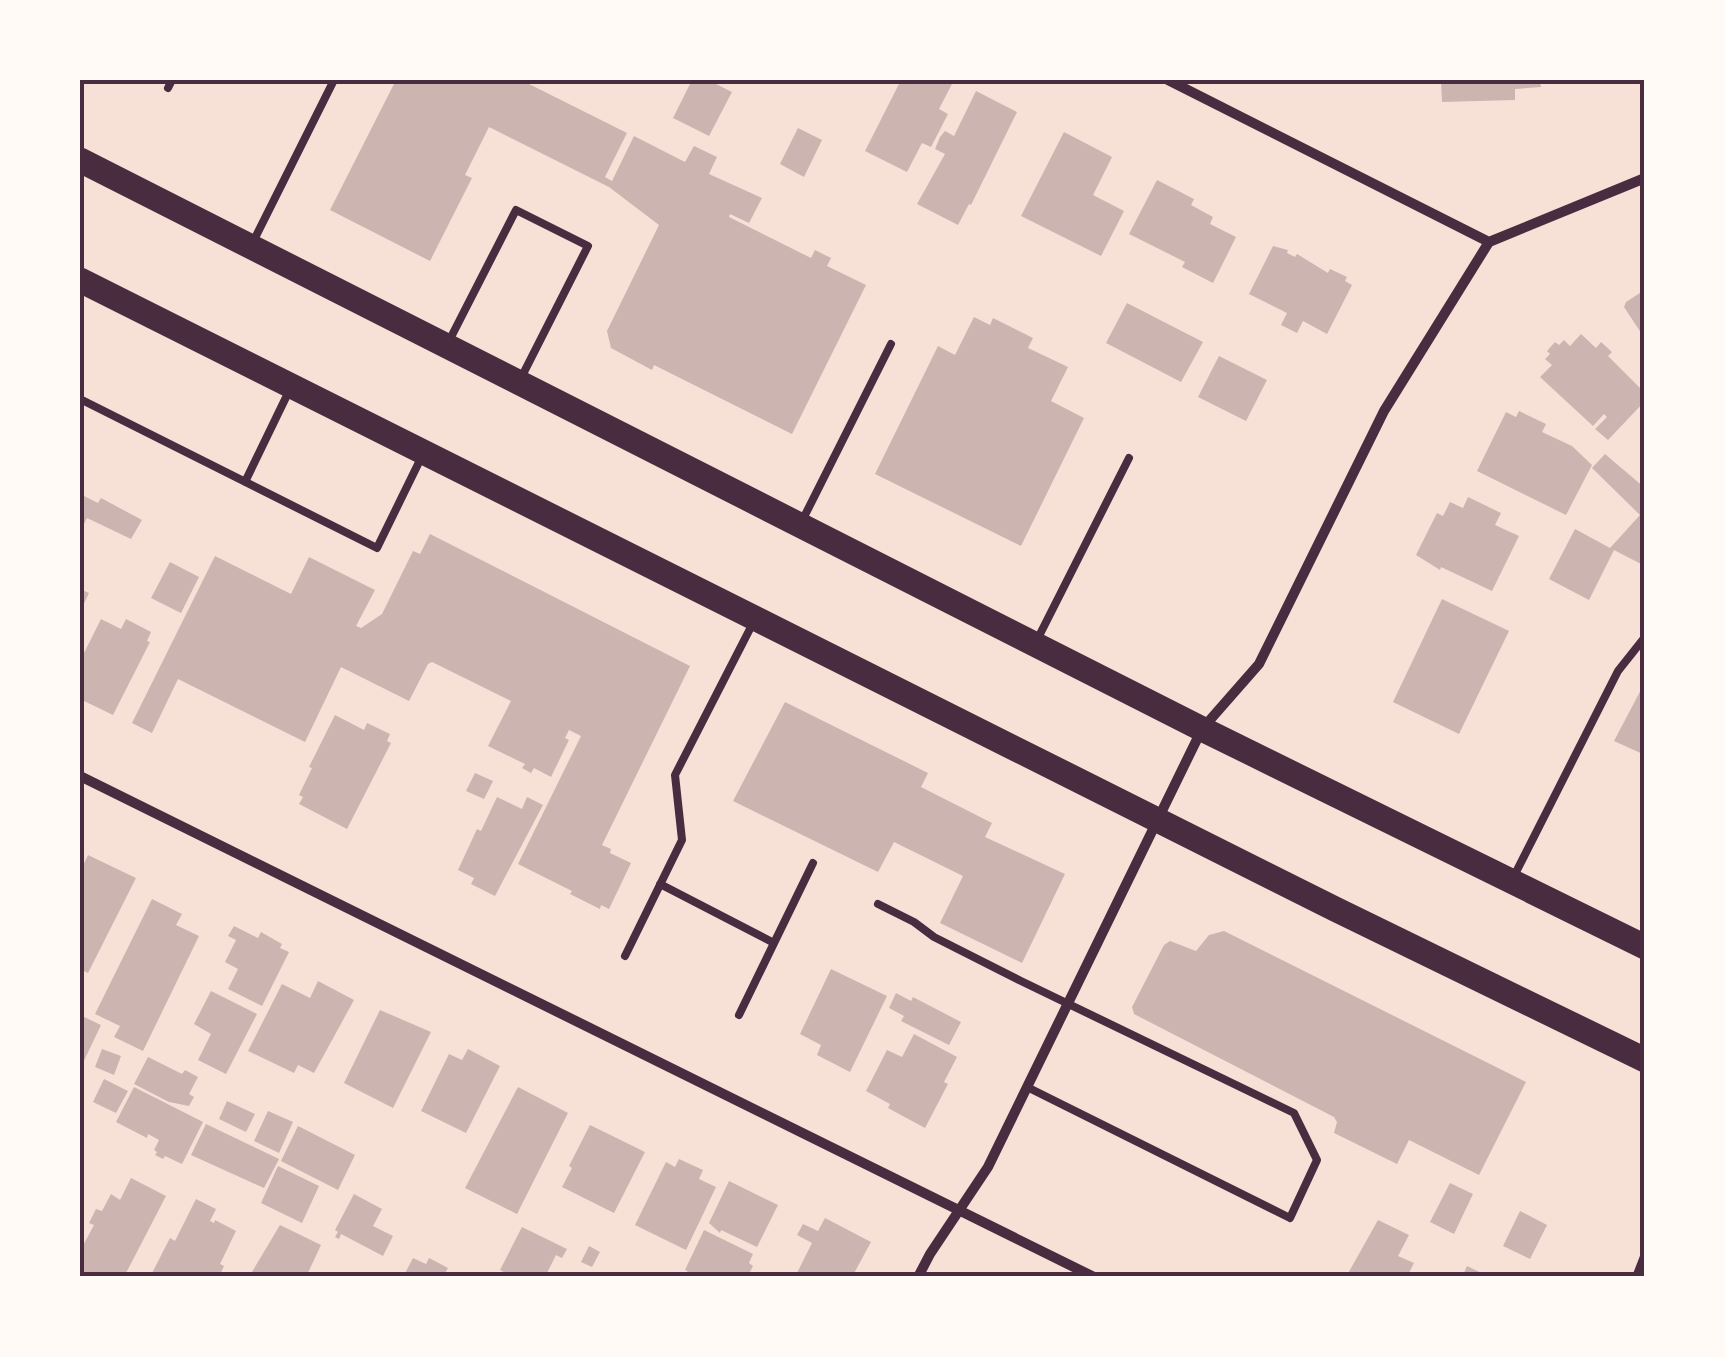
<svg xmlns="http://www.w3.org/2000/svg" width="1725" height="1357" viewBox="0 0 1725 1357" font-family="'IBM Plex Serif',serif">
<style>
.building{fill:#ccb4b1}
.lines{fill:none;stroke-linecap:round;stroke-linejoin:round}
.service{stroke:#4a2c40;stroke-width:8}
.minor{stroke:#4a2c40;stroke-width:10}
.primary{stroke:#4a2c40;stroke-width:25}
.neatline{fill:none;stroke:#4a2c40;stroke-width:4}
</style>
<rect width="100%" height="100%" fill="#f7e1d7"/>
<path class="building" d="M396 80H521L627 133 605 177 612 181 634 136 685 162 694 146 717 157 709 174 762 198 749 223 730 214 729 217 811 258 815 250 831 258 827 266 866 285 792 434 654 365 652 370 611 348 607 331 659 225 609 187 489 127 465 175 472 178 430 261 330 210Z
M692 80H708L732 92 709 136 673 118Z
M901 80H954L939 109 948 114 931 147 922 143 907 172 865 151Z
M1441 80H1540L1541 87 1515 89V100L1442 102Z
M976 91 1017 112 971 205 969 204 958 225 917 204 945 154 935 149 940 137 945 131 954 136Z
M798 128 822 140 804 177 780 164Z
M1064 132 1112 157 1093 195 1124 211 1101 256 1021 216Z
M1157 180 1194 199 1191 205 1213 217 1210 224 1236 237 1213 283 1182 267 1185 262 1129 234Z
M1273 246 1288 250 1287 253 1295 257 1297 254 1328 273 1330 269 1347 277 1345 281 1352 285 1327 334 1303 321 1297 333 1281 325 1287 313 1249 294Z
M1645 284V339L1624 307 1626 302 1643 291 1640 287Z
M1127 303 1203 342 1181 382 1106 343Z
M974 317 990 325 993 318 1033 338 1028 348 1068 367 1051 401 1084 418 1021 546 875 474 938 346 955 355Z
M1581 334 1596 348 1601 342 1612 352 1608 356 1645 393V401L1608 440 1595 429 1607 417 1604 414 1593 426 1540 377 1552 365 1545 359 1550 354 1547 351 1555 342 1559 345 1564 340 1570 346Z
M1219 356 1267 380 1246 421 1198 397Z
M1519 411 1546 424 1542 432 1572 446 1592 465 1566 515 1477 471 1506 412 1516 417Z
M1605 454 1645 488V566L1614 550 1589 600 1549 579 1575 529 1610 548 1640 515 1592 468Z
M80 494 98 503 101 498 142 520 131 539 87 518 80 532Z
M1468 497 1501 513 1495 525 1519 536 1492 591 1441 567 1440 570 1416 555 1437 513 1443 516 1450 502 1463 508Z
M430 534 690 666 602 845 611 849 610 853 631 863 609 909 601 905 600 909 570 894 572 891 518 864 581 736 569 730 565 738 569 740 551 777 534 768 531 773 522 768 525 764 488 746 511 701 432 662 428 664 409 701 341 667 305 742 178 679 152 733 132 723 215 556 291 594 309 557 375 590 356 626 361 628 382 614 413 551 420 554Z
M170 562 199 577 181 613 151 598Z
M80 589 89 593 80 612Z
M1442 599 1509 631 1459 734 1393 702Z
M101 619 121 629 126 619 151 632 147 641 150 642 113 715 80 699V661Z
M1645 682V755L1614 741Z
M785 702 928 773 921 787 992 823 985 837 1065 874 1022 963 940 923 963 876 894 842 878 872 733 801Z
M335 715 364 730 367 723 390 734 387 741 391 743 347 829 299 804 303 797 299 795 312 768 309 767Z
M475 773 493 781 484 799 466 791Z
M497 797 522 809 527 797 543 805 495 896 471 884 474 878 458 870 477 829 481 831Z
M88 855 136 878 88 973 80 969V872Z
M152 899 182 914 176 925 199 936 143 1051 114 1037 120 1026 95 1014Z
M234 926 258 938 261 932 282 944 280 948 289 952 262 1006 228 989 238 969 225 962 236 940 228 936Z
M1224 931 1526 1082 1479 1175 1409 1140 1397 1164 1334 1133 1337 1122 1334 1117 1134 1014 1132 1007 1164 945 1170 941 1196 951 1209 935Z
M831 969 887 996 850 1072 817 1055 821 1045 800 1034Z
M318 981 354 1000 314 1073 298 1065 294 1073 248 1051 282 984 310 998Z
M211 991 257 1014 226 1074 198 1060 211 1034 194 1024Z
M896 993 911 1001 913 997 961 1022 949 1045 901 1021 904 1016 889 1008Z
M380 1010 431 1032 393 1108 344 1083Z
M80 1015 101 1025 80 1069Z
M914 1034 957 1057 944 1082 948 1084 925 1128 888 1108 890 1104 866 1091 887 1050 902 1057Z
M102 1049 121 1056 114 1075 95 1067Z
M468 1049 500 1066 466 1133 421 1111 449 1054 462 1060Z
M148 1057 182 1074 185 1070 198 1077 189 1094 194 1097 189 1106 169 1102 134 1084Z
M104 1079 128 1091 116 1113 93 1102Z
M134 1087 203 1122 182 1164 165 1156 163 1159 155 1155 157 1152 154 1150 159 1140 148 1134 147 1138 116 1122Z
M518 1087 568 1113 517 1214 465 1188Z
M227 1101 255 1114 246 1132 219 1119Z
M268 1111 293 1122 279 1153 254 1141Z
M206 1124 279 1159 264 1188 191 1155Z
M590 1125 645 1152 614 1213 562 1187 572 1168 569 1166Z
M298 1126 355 1155 338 1190 281 1161Z
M679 1159 703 1170 699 1179 716 1187 686 1250 635 1225 666 1162 675 1167Z
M278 1166 319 1186 302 1223 261 1203Z
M131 1178 166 1196 124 1277H80V1251L94 1225 89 1223 96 1209 102 1211 111 1194 120 1200Z
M729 1181 778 1205 757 1247 721 1230 720 1233 709 1223Z
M1450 1183 1473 1194 1454 1234 1430 1222Z
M354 1194 382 1209 373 1226 393 1236 383 1256 341 1234 339 1239 335 1237 338 1232 335 1230Z
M196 1199 216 1209 210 1221 214 1223 215 1220 236 1231 220 1264 224 1266 219 1277H150L170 1238 175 1241Z
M1520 1211 1547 1225 1530 1259 1503 1246Z
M825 1218 871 1242 852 1277H795L812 1243 797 1235 803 1224 818 1231Z
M1378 1220 1409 1235 1398 1256 1414 1263 1407 1277H1346Z
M280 1225 321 1245 306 1277H249Z
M522 1227 567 1249 562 1258 556 1255 545 1277H513L500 1270Z
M704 1230 753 1254 749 1263 753 1266 748 1276 689 1275 690 1273 685 1270Z
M589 1246 600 1252 592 1267 581 1262Z
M413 1258 426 1264 429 1258 448 1268 443 1277H403Z
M1467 1266 1490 1277H1462Z"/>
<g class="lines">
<path class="service" d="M168 88 172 80
M252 244 334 80
M448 343 516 210 588 246 520 380
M80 399 377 548 422 456
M245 482 290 389
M801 523 891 344
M1036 642 1129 458
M1513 878 1618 671 1645 637
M660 884 774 943
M878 904 914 922 934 937 1021 981 1294 1113 1317 1160 1290 1218 1027 1087
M625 956 682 840 675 775 753 623
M739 1015 813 863
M1636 1277 1645 1254"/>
<path class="minor" d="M1168 80 1489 242
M80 776 1094 1277
M918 1277 930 1254 988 1167 1202 729 1259 664 1384 411 1489 242 1645 178"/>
<path class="primary" d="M80 160 1202 729 1645 947
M80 280 1335 909 1645 1060"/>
</g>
<rect width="1725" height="1357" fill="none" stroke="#fffaf5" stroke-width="165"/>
<rect x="82" y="82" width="1560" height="1192" class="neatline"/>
</svg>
